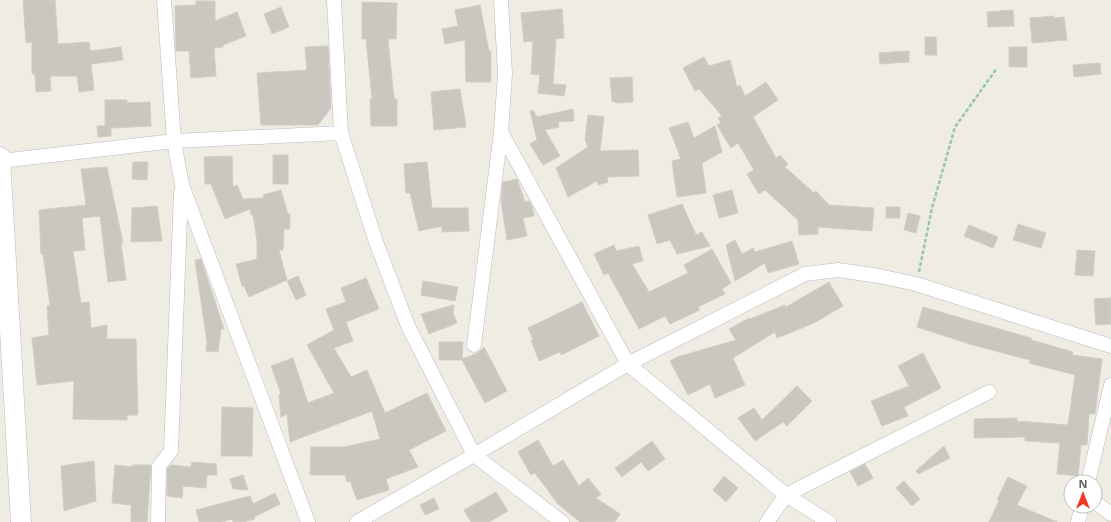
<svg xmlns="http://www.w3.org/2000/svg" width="1111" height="522" viewBox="0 0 1111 522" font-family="'Noto Sans',sans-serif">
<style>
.building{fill:#cac6c0;stroke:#d4cec1}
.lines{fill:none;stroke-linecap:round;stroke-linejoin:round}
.minor-casing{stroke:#b8bbc0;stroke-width:15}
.secondary-casing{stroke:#b9bcc2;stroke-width:21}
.path{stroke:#97c9a5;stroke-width:2.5;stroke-dasharray:4 2;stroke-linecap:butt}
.minor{stroke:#fff;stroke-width:14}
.secondary{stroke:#fff;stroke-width:20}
</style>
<rect width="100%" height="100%" fill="#efece3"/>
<path class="building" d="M23 0H55L58 44 89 42 90 51 121 47 123 60 91 64 94 90 79 92 77 76H50L51 91 36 92 35 74H32V42L26 43Z
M196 1H215V21L237 12 246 36 223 45V47L214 48 216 76 191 78 189 51H176L175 6 196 5Z
M362 2 397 3 396 39H388L394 99H397V126H371L370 99H372L366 39H362Z
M480 5 489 51H491V82H466L465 40 445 44 442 29 458 26 455 10Z
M281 7 289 27 272 34 264 14Z
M562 9 564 38 556 39 553 84 566 85 564 96 538 93 540 75 531 74 533 41 524 42 521 13Z
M1013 10 1014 26 988 27 987 12Z
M1054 16V18L1064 17 1067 40 1032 43 1030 18Z
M925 37H936L937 55H925Z
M328 46 331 108 318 125H261L257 73 307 70 305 47Z
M1009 47H1027V67H1009Z
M909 51V62L880 64 879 53Z
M704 57 709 66 730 60 737 87 740 85 745 96 766 82 778 100 753 117 776 158 780 155 788 164 785 167 814 193 816 191 829 205 874 208 872 231 818 227V234L799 235 798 220 765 190 759 194 747 174 754 170 738 143 731 148 717 125 721 123 718 118 722 116 699 89 695 91 683 68Z
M1100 63 1101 74 1074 77 1073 65Z
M632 77 633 102 617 103 612 101 610 78Z
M460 89 466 127 434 130 431 92Z
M105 100H127V103L150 102 151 126 111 128V136L98 137 97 126H105Z
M573 109 574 121 558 122 559 127 545 130 560 156 543 165 530 144 537 140 530 111 533 110 537 117Z
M588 115 604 117 600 151 638 150 639 176 607 177 608 182 598 185 597 181 568 197 556 168 588 147 585 139Z
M688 122 694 138 715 126 722 152 702 163 706 193 677 197 672 161 681 159 669 128Z
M273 155H288V184H273Z
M232 156 233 187 237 185 243 199 264 198 263 195 281 190 288 214H290V229H284L283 250H279L287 280 249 297 244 286H242L236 264 257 259V241L253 215H251L250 209 225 219 211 184H205L204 157Z
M133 162H148L147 180 132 179Z
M427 162 432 208H468L469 231 442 232V226L419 231 410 193H406L404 164Z
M107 167 123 243H121L126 280 108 282 100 216 82 218 85 250 73 251 81 303 89 302 91 328 107 325V339H136L138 415H127V420L73 419 74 381 37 385 32 338 49 335 47 306 50 305 43 254H41L39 210 86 205 81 169Z
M517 179 525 202 529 201 532 206 534 216 523 218 527 236 507 240 501 201 503 182Z
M732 190 738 213 719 218 713 195Z
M682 204 696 235 702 232 710 246 677 254 670 240 657 244 648 215Z
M157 206 162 241 131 242 132 208Z
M886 207H900V218H886Z
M908 213 920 216 916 233 904 230Z
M1018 224 1046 233 1041 248 1013 240Z
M969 225 998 237 993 248 964 236Z
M735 240 742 254 753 248 755 252 792 241 799 264 768 273 765 263 735 281 726 245Z
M614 245 616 251 639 246 643 261 632 264 649 292 688 273 684 265 712 249 731 283 722 289 725 294 698 307 700 310 670 324 665 316 639 329 608 273 604 275 594 254Z
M1077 250 1095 251 1093 276 1075 275Z
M201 259 224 329H221L218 352 206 351 207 342 195 260Z
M298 276 306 295 296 300 287 281Z
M366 278 379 309 346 322 353 341 334 348 351 377 367 370 385 413 427 393 446 431 409 450 418 467 386 479 389 490 357 500 350 481 347 482 345 475H310L311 447H344L380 439 372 411 290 442 287 414 281 417 279 395 281 394 271 366 293 358 308 403 334 393 307 345 334 330 326 309 346 302 341 288Z
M423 281 458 287 455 301 421 295Z
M829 282 843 306 814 323 777 338 775 332 733 358 745 385 715 398 710 384 688 395 670 361 677 357 736 340 729 329 749 318 750 319 785 305 786 307Z
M1111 298V324L1096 325 1094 299Z
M582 302 599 336 561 355 560 352 539 361 531 340 533 339 528 328Z
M454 305 453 313 457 323 429 334 421 314Z
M923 307 1031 338V340L1073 352 1072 355 1102 359 1095 414H1089L1087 445H1081L1078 476 1057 474 1060 443 1025 441V437L974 438V419L1017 418V421L1068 425 1075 375 1029 363 1030 360 976 346 917 327Z
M439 342H463L462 359 478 353 484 347 507 391 485 403 462 360H439Z
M923 353 941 388 904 407 908 416 882 426 871 401 909 386 898 366Z
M797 386 812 401 787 426 783 422 755 441 738 418 754 408 762 420Z
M222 407 253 408 252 456H221Z
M538 440 553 466 563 460 579 486 588 478 601 494 596 498 620 514 615 522H580L558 504 535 473 531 475 518 452Z
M652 441 665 459 648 471 641 462 622 477 615 468Z
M944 446 950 458 918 474 916 471Z
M94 461 96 501 64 511 61 466Z
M192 462 216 464 217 475H207L206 488 183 486 182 498 167 496V469L171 465 191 467Z
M865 464 873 478 858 486 850 472Z
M115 465 132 467V465H151L147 522H131V505L112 503Z
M243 475 248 490 233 489 230 479Z
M724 476 738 488 726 502 713 490Z
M1008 477 1027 486 1017 505 1057 522H989L999 501 997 500Z
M904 481 920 499 912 506 896 488Z
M496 492 508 511 489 522H471L464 510Z
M275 493 280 504 254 517 255 519 242 522H233L232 519 222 522H199L196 510 250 496 253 504Z
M434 498 439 509 425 515 420 505Z"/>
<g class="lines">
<defs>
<path id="minor" d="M164 0 174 141 182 185 308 522
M334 0 341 133 376 242 408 326 474 455 562 522
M501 132 628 364 786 495 829 522
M0 161 174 141 341 133
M474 345 501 132 505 74 501 0
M1088 482 1111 385
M1095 502 1111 514
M158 522 159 466 171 451 181 192
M357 522 474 455 628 364 805 274 838 270 879 276 916 284 1111 346
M767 522 786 495 989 392
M1078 522 1082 506"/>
<path id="secondary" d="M0 157 21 522"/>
</defs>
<use href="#minor" class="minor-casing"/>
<use href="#secondary" class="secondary-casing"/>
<path class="path" d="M919 272 932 208 955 127 997 68"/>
<use href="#minor" class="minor"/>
<use href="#secondary" class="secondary"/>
</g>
<g transform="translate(1083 494)"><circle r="19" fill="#ffffff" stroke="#bdbfc1"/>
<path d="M0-3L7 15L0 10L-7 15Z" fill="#f13526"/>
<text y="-6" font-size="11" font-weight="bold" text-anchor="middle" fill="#5b5f65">N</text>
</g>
</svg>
